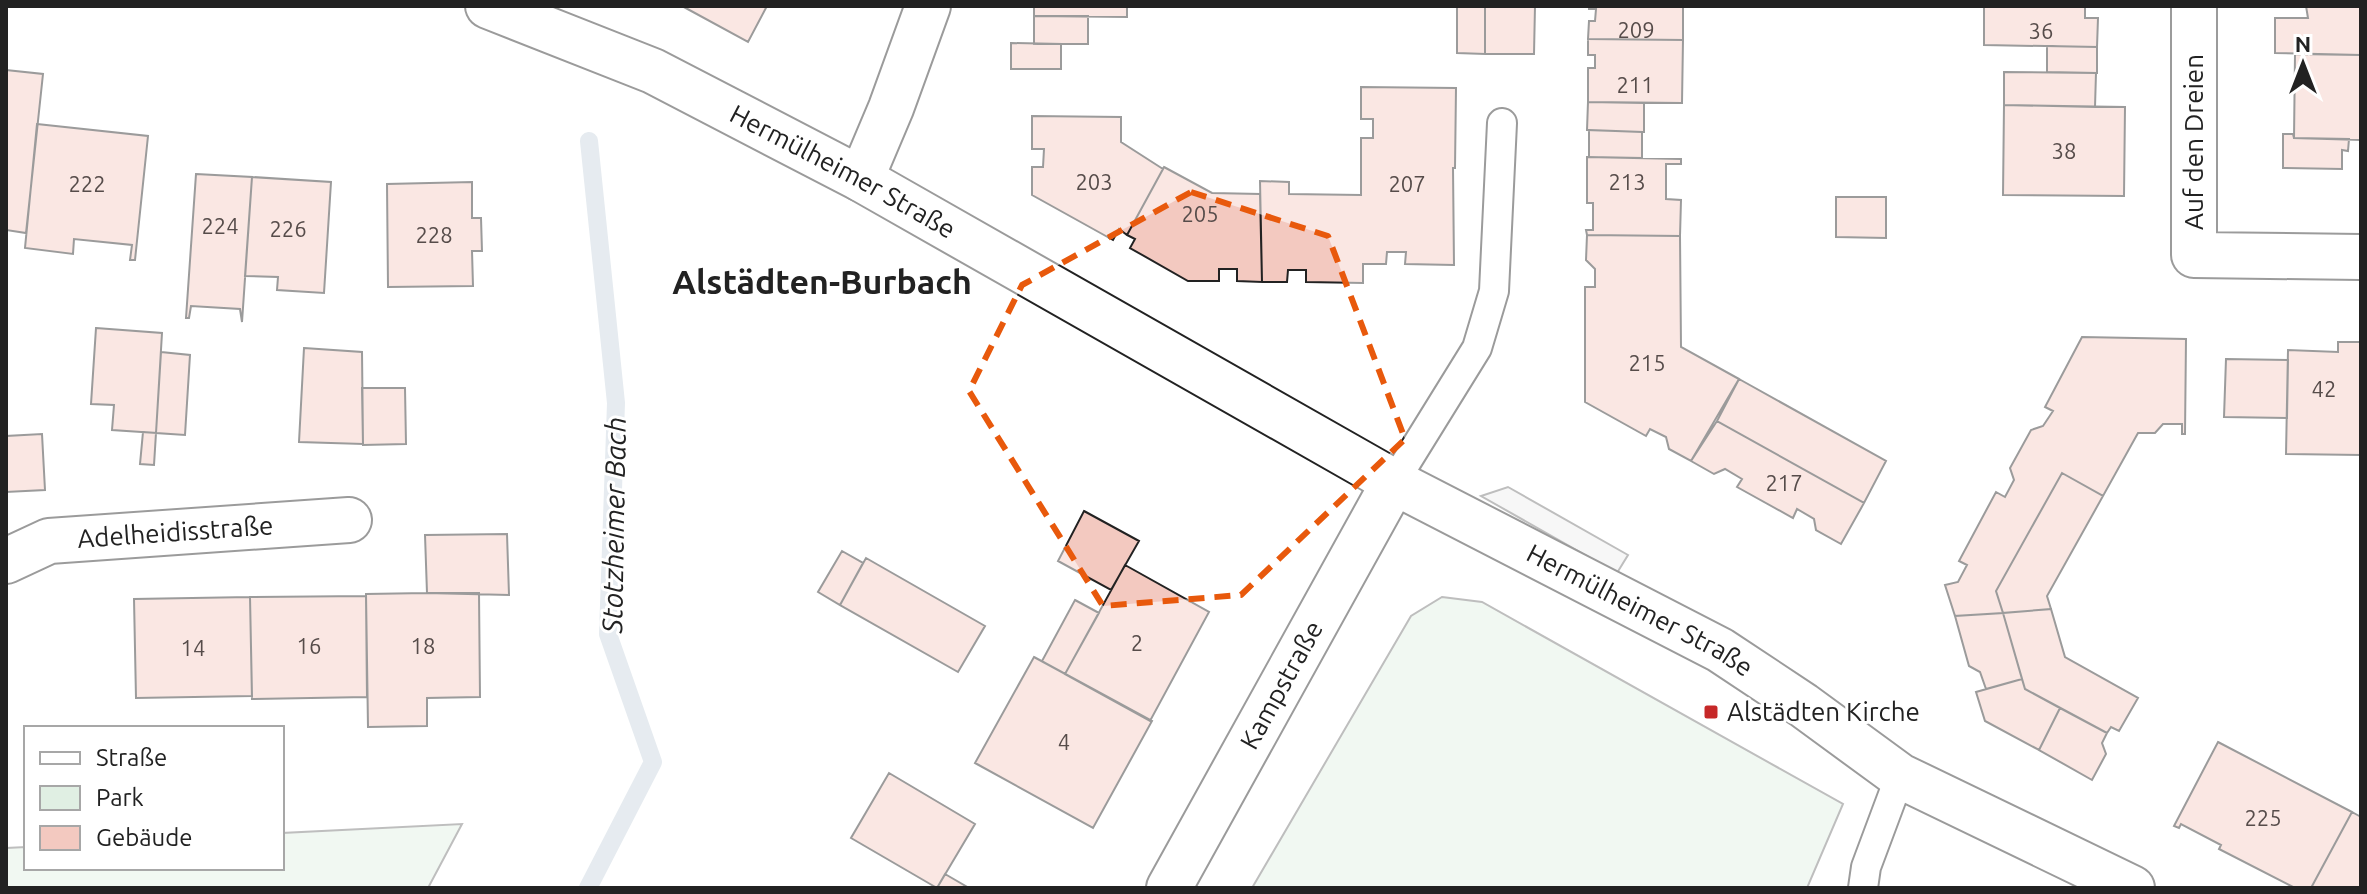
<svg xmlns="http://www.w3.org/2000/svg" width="2367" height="894" viewBox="0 0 2367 894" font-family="Ubuntu,sans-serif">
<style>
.green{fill:#e0efe3;stroke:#6f6f6f;stroke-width:2}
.parking{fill:#ededed;stroke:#6f6f6f;stroke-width:2}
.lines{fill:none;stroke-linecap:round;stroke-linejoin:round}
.stream{stroke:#c7d3dd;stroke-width:18}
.building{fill:#f3c9c0;stroke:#222;stroke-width:2}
.service-casing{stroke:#222;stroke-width:32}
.minor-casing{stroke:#222;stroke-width:48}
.tertiary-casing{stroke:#222;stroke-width:48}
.service{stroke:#fff;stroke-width:28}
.minor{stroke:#fff;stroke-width:44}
.tertiary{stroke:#fff;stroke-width:44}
.marked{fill:none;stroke:#e8590c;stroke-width:6;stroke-dasharray:16 10;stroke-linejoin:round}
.poi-dot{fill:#c62828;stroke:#fff;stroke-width:3}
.labels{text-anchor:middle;stroke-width:6;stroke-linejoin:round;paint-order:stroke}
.number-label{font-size:22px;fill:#564c4a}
.street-label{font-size:26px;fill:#222;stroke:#fff}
.poi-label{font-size:26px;fill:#222;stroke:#fff;text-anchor:start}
.water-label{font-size:28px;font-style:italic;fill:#222;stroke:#fff}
.district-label{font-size:34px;font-weight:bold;fill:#222;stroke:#fff}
</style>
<rect width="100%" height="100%" fill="#fff"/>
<path class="green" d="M1442 597 1482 602 1843 804 1807 888H1252L1411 616Z
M462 824 428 888H6V848L26 847V868H282V833Z"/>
<path class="parking" d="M1508 487 1628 555 1617 573 1481 496Z"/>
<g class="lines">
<path class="stream" d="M588 888 653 762 608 634 616 403 589 141"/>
</g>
<path class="building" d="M682 6H767L748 42Z
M1034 6H1127V17L1034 16Z
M1457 6H1485V54L1457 53Z
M1485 6H1535L1534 54H1485Z
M1589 6H1683V40L1588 39 1589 21H1595L1596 9H1589Z
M1984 6H2085V18H2098L2097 47 1984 45Z
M2306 6H2361V55L2275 53V18H2308Z
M1034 16H1088V44H1034Z
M1588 39 1683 40 1682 103 1588 102V68H1595V55H1588Z
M1011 43 1061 44V69H1011Z
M2047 46 2097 47V73L2047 72Z
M2295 54 2361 55V140L2294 138Z
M6 70 43 74 26 233 6 230Z
M2004 72 2096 73 2095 107 2004 105Z
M1361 87 1456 88 1455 168H1453L1454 265 1405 264 1406 252H1387L1386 264H1363V283L1306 282V270H1288L1287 282H1262L1260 181 1289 182V194L1361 195V138H1373V119H1361Z
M1588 102 1644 103V132L1587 130Z
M2004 105 2125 107 2124 196 2003 195Z
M1032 116 1121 117V142L1163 169 1127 235 1119 229 1113 240 1032 195V167H1043L1044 149H1032Z
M37 124 148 136 135 260H130L132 245 74 239 73 254 25 248Z
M1589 130 1642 132V158L1589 157Z
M2283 134H2293L2294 138 2349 139 2348 151 2342 150V169L2283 168Z
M1587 157 1681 159V164H1666V199L1681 200 1680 236 1587 235 1586 230H1593V203H1587Z
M1164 167 1212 193 1260 194 1262 282 1237 281V269H1219V281H1188L1130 248 1135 239 1127 235Z
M196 174 252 177 242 322 240 309 191 306 189 318H186Z
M252 177 331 182 324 293 277 290 278 277 245 276Z
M472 182V218H481L482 251H472L473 286 388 287 387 184Z
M1836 197H1886V238L1836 237Z
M1587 235 1680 236 1681 347 1739 379 1691 461 1669 449 1666 437 1650 429 1646 436 1585 402V287H1595V269L1586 260Z
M96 328 162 333 156 433 112 430 114 405 91 404Z
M2082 337 2186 339 2185 434H2182V424H2163L2155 433H2138L2103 496 2062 473 1996 591 2003 613 1955 616 1945 585 1958 582 1967 565 1959 561 1996 492 2005 497 2014 480 2010 468 2031 430 2043 426 2053 411 2045 407Z
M2338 342H2361V455L2286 454 2288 350 2338 352Z
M304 348 362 352 363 444 299 442Z
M161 352 190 355 185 435 156 433Z
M2226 359 2288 360 2287 418 2224 417Z
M1739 379 1886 461 1864 503 1717 421Z
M362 388H405L406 444 363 445Z
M1717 421 1864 503 1841 544 1816 530 1814 519 1797 509 1793 518 1737 487 1742 479 1725 469 1714 474 1691 461Z
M143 432 156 433 154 465 140 464Z
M42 434 45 490 6 492V436Z
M2062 473 2103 496 2047 596 2051 609 2003 613 1996 591Z
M1084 511 1139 541 1111 590 1058 561Z
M507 534 509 595 427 593 425 535Z
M842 551 863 563 840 605 818 592Z
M866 558 985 626 958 672 840 605Z
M1125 565 1209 612 1150 721 1065 674Z
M427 593H479L480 697 427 698V726L368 727 366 594Z
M366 596 367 697 252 699 250 597Z
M250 597 252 696 136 698 134 599Z
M1075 600 1099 613 1065 674 1042 661Z
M2051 609 2065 657 2138 698 2119 731 2111 727 2107 733 2025 689 2003 613Z
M2003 613 2022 679 1986 689 1980 672 1969 666 1955 616Z
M1034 657 1152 721 1093 828 975 763Z
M2022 679 2025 689 2060 708 2039 750 1985 721 1976 692Z
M2060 708 2107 733 2102 743 2106 754 2092 780 2039 750Z
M2218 742 2352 812 2311 888H2295L2219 849 2221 845 2181 824 2179 828 2174 826Z
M889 773 975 824 937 888 851 838Z
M2352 812 2361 817V888H2311Z
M945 874 969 888H937Z"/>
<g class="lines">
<defs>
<path id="service" d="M1394 482 1477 348 1494 291 1502 123
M1863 888 1866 867 1900 776"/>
<g id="minor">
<path d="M2194 6V255L2361 257"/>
<path d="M861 179 891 108 928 6"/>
<path id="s1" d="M6 561 49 541 349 520"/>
<path id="s2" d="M1169 888 1394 482"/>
</g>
<g id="tertiary">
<path id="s3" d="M488 6 653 71 861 179 1394 482 1720 650 1803 705 1900 776 2132 888"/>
</g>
</defs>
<use href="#service" class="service-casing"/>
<use href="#minor" class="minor-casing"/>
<use href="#tertiary" class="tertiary-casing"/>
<use href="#service" class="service"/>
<use href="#minor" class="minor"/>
<use href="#tertiary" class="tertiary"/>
</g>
<path d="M0 0H2367V894H0ZM1191 192 1328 236 1405 439 1241 595 1103 606 969 391 1022 285Z" fill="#fff" fill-opacity=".55" fill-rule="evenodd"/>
<path class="marked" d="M1191 192 1328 236 1405 439 1241 595 1103 606 969 391 1022 285Z"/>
<rect class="poi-dot" x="1703" y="704" width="16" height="16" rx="4"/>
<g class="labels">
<g class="number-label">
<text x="1636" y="38">209</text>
<text x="2041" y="39">36</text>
<text x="1635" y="93">211</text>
<text x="2064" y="159">38</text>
<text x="1094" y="190">203</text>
<text x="1627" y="190">213</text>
<text x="87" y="192">222</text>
<text x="1407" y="192">207</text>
<text x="1200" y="222">205</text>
<text x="220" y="234">224</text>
<text x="288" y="237">226</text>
<text x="434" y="243">228</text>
<text x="1647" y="371">215</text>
<text x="2324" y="397">42</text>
<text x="1784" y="491">217</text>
<text x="1137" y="651">2</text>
<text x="309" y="654">16</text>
<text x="423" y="654">18</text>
<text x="193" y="656">14</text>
<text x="1064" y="750">4</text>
<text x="2263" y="826">225</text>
</g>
<g class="street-label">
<text transform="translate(2194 142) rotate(-90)" y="9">Auf den Dreien</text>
<text dy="9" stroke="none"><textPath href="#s3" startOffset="392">Hermülheimer Straße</textPath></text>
<text dy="9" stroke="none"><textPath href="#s1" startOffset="174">Adelheidisstraße</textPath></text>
<text dy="9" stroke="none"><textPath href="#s3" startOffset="1302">Hermülheimer Straße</textPath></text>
<text dy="9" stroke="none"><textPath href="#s2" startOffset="232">Kampstraße</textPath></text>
</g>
<g class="poi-label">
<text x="1727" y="721">Alstädten Kirche</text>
</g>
<g class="water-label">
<text transform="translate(614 525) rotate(-89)" y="10">Stotzheimer Bach</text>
</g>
<g class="district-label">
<text x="822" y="294">Alstädten-Burbach</text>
</g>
</g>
<rect width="2367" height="894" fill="none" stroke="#222222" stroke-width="16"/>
<rect x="24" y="726" width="260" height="144" fill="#ffffff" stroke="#a7a7a7" stroke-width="2"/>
<rect x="40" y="752" width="40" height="12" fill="#ffffff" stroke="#a7a7a7" stroke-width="2"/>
<text x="96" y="766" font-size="24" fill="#222222">Straße</text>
<rect x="40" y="786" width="40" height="24" fill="#e0efe3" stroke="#a7a7a7" stroke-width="2"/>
<text x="96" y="806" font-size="24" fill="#222222">Park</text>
<rect x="40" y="826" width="40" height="24" fill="#f3c9c0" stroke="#a7a7a7" stroke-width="2"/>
<text x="96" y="846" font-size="24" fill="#222222">Gebäude</text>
<g transform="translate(2303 64)" stroke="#ffffff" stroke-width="6" paint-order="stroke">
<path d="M0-6L14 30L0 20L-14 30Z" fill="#222222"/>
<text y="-12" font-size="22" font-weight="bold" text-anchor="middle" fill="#222222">N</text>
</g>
</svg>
